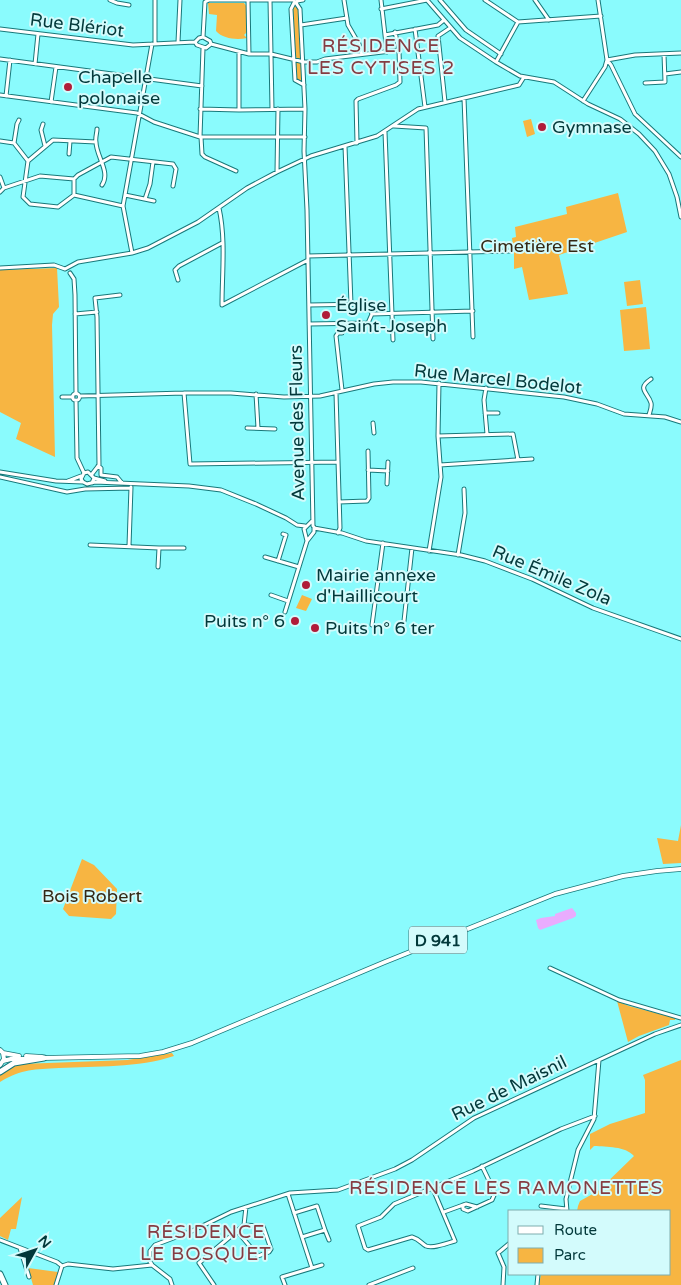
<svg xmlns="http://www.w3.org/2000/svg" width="681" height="1285" viewBox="0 0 681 1285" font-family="'Varela Round',sans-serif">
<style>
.green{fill:#f7b542}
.water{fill:#e9acfe}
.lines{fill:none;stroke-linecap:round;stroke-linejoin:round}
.minor-casing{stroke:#18787a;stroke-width:5}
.major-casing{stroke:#18787a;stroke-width:5.5}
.highway-casing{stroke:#18787a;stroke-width:7}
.minor{stroke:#fff;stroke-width:3}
.major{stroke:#fff;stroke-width:4}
.highway{stroke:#fff;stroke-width:5}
.poi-dot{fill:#b01c39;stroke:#d3fbfc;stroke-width:2}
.labels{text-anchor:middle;stroke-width:4;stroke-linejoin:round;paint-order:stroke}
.shield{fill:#d3fbfc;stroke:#417274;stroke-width:1}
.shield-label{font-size:16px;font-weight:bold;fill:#02383a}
.street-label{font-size:18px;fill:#02383a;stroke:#d3fbfc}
.poi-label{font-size:18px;fill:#02383a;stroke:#d3fbfc;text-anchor:start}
.park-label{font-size:18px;fill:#342713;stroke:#d3fbfc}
.neighbourhood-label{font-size:19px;letter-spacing:1px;fill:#853c42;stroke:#d3fbfc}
</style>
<rect width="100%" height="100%" fill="#8afbfd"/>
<path class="green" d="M208 3H244L247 7V32L244 35 247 38C237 40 223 39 216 31L217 15 209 14Z
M293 7H298L299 10 302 60 295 57Z
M296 62 303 64 302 83C294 80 294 69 296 62Z
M531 119 535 134 527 137 523 121Z
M618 193 627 232 559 255 568 294 529 300 522 267 514 269V253L512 238 516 237 515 227 567 214 566 207Z
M57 268 59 307 53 314 52 325 55 457 16 439 21 423 0 412V270Z
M640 280 643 304 627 306 624 282Z
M646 307 650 349 624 351 620 310Z
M302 595 312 599 306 611 296 608Z
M681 825V863L663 864 657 838 678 841Z
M82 859 94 865 117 889 116 914 111 919 69 916 63 909Z
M617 1001 629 1006 675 1018V1020H670L669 1025 639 1036 628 1042Z
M172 1053 174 1056C138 1068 96 1066 59 1068 34 1070 23 1068 0 1082V1075L13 1066 21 1064 127 1060Z
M681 1060V1285H539L541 1274H670V1211H577L578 1206 580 1201 598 1191 634 1156C625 1146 607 1147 594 1146L590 1150V1134L610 1124 645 1113V1080L643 1075Z
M22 1197 16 1229H11L8 1240 0 1236V1218Z
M28 1268 58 1272 54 1285H33Z"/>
<path class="water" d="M572 908 576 913V916L573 918 540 930 538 928 536 920 541 918 555 916V914Z"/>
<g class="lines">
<defs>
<path id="minor" d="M110 0 117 3 129 5
M248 0 249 54
M270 0 272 109
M297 0V2L294 3 291 9 295 80 304 85
M344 0 348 25 359 44 362 54
M381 0 385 35
M427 0 460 38 496 62 520 76 554 82 588 104 620 119 639 134 655 151 669 174 677 197 681 217
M440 0 466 30 501 54
M485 0 518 22 601 16
M535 0 549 20
M297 1 303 0
M296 3 300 9 305 109 304 151 307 210 313 526
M381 9 427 0
M301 25 347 18
M0 29 133 45 195 42
M415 29 425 107
M203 37 199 38 195 42 197 45 206 48 211 44 210 41 203 37 205 2 209 0H294
M178 42 180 0
M155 44V0
M211 44 249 54H271L304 62H317L325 59 399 50
M387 52 385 35 438 25 444 20
M0 59 202 86
M607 60 611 65 635 114 681 157
M607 60 635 55 681 53
M496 62 518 22
M35 64 38 34
M665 74 681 72
M645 83 665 82 664 54
M0 95 137 113 154 122 200 137H305
M6 96 10 60
M464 98 473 337
M583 101 605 67 607 60 598 0
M51 102 56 67
M445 102 438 36 450 28
M200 109 239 110 305 109
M239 110V52
M19 120 17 124 14 143 28 161
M43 124 41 130 45 146
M394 126 426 128 433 339
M97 129C97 133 95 138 96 142 96 156 111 172 102 185
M385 132 393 340
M200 137 203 48
M201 137 202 154 205 157 236 171
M0 141 14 143
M357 143 356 101 358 99 396 85 400 82 399 50 395 32
M345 146 351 304
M69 154 70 141
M28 161 23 197 30 204 58 207 74 195V179
M28 161 53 140 96 142
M277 172 278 109
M0 177 4 188
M0 192 4 188 40 176 74 179 78 175 111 157 173 164 176 169 173 186
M74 195 123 206
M125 195 154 201
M145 199 150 184 153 162
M219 208C226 240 222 273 222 305L308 260
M132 253 123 206 152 44
M308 256 511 251
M0 268 54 265 65 269
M65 269 78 262 132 253 148 248 198 222 247 188 277 172 311 156 377 136 418 109 519 85 524 77
M70 273 74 279 75 295 76 394
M178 280 175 270 179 266 222 243
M75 314 97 312
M372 314 473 311
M309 324 368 323 372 314 368 304 309 305
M486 388 484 400 487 434
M342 390 336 336 338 333H342L343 323
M184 393 190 464 338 462
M336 393 340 528 338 533
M72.5 397a3.5 3.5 0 1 1 7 0a3.5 3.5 0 1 1-7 0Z
M256 394 258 428
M80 396 184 393H231L284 397 320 396 374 384 393 382H421L564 397 597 404 624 414 665 417 681 422
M62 397H73
M76 400 77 458 84 473
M485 413H498
M649 415C650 411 652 407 651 403 648 392 636 389 651 379
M373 423 374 433
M247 428 275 429
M438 436 513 434 518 460
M440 465 532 459
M98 466 101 468V475L117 477 122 483
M368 470 388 471
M0 472 56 481 83 482
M92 474 99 465 97 317 95 298 120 295
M0 477 67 492 85 489 131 488
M94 478 105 481
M68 481 81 476
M92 483 94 478 88 472 84 473 81 479 83 482 87 484 95 482 189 486 221 490 256 504 286 518 297 525 305 526
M387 484 388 462
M339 502 367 501 369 498 368 451
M314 528 342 533 366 541 461 555 485 561 532 579 593 608 681 639
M307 541 314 532V527
M90 545 159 548 158 567
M129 546 131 487
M159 548H184
M429 551 441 477 438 436 439 383
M458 555 465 513 464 489
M265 557 299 567
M278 561 286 535 283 534
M271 595 288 601
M285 612 307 541 304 529 312 521
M404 621 412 548
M372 625 383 543
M550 968 619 1000 681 1018
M433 1189 455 1241C447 1243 434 1249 426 1246 421 1243 419 1239 412 1237L368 1250 365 1248 358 1226 381 1217 394 1204 473 1171 561 1129 595 1116
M463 1205V1209L468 1211 492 1200 495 1193 482 1166
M541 1206 566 1209
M567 1211 566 1199 578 1150 594 1119 599 1060
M444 1212 466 1204 477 1207
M294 1213 317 1206 325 1230 302 1237
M325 1230 329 1240
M237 1231 258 1256 269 1252 271 1249 263 1226 244 1225
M0 1240 57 1262 62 1266 68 1264 113 1269 152 1265
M20 1248 29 1277
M150 1262V1251L155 1245 192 1231 231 1212 290 1193 338 1190 395 1169 412 1160 474 1118 655 1034 681 1025
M151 1263 152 1265 170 1279 172 1285
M312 1268 322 1265
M56 1285 62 1266
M214 1285 199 1263 244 1225 246 1207
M285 1285 282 1277 312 1268 288 1194
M369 1285 413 1268
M503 1285 504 1267 498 1253 510 1243
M537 1285 538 1274"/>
<path id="major" d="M0 1050 3 1053 4 1059 0 1065
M3 1053 19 1056
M26 1056 42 1057
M43 1058 140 1056 163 1052 192 1043 385 962 555 894 623 876 657 871 681 869
M3 1061 11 1059H28"/>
<path id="highway" d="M0 1072 14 1063 44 1058
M0 1274 5 1285"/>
</defs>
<use href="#minor" class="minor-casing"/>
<use href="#major" class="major-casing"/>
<use href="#highway" class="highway-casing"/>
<use href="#minor" class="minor"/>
<use href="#major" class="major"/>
<use href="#highway" class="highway"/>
</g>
<g class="poi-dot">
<circle cx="68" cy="87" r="5"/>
<circle cx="542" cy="127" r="5"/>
<circle cx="326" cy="315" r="5"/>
<circle cx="306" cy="585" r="5"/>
<circle cx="295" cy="621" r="5"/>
<circle cx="315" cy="628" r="5"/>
</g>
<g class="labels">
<rect class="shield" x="409" y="926.5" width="58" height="27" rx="4"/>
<g class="shield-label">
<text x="438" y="946">D 941</text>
</g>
<g class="street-label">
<text transform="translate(77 25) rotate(7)" y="6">Rue Blériot</text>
<text transform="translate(498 379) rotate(6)" y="6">Rue Marcel Bodelot</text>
<text transform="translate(297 423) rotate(-91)" y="6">Avenue des Fleurs</text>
<text transform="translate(552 575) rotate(23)" y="6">Rue Émile Zola</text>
<text transform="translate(509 1088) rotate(-26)" y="6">Rue de Maisnil</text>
</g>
<g class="poi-label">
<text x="78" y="83">Chapelle<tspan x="78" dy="21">polonaise</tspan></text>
<text x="552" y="133">Gymnase</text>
<text x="336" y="311">Église<tspan x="336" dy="21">Saint-Joseph</tspan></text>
<text x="316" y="581">Mairie annexe<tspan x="316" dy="21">d'Haillicourt</tspan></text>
<text x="285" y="627" text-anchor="end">Puits n° 6</text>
<text x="325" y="634">Puits n° 6 ter</text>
</g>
<g class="park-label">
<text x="537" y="252">Cimetière Est</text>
<text x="92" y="902">Bois Robert</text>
</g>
<g class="neighbourhood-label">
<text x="381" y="52">RÉSIDENCE<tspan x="381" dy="22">LES CYTISES 2</tspan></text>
<text x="506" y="1194">RÉSIDENCE LES RAMONETTES</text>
<text x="206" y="1238">RÉSIDENCE<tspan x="206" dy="22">LE BOSQUET</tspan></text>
</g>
</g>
<rect x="508" y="1210" width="162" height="65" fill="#d3fbfc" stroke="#7fadae"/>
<rect x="518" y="1226" width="25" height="8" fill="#ffffff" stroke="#7fadae"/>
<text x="554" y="1235" font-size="15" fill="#02383a">Route</text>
<rect x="518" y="1248" width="25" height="15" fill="#f7b542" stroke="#7fadae"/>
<text x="554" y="1260" font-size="15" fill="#02383a">Parc</text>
<g transform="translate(35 1250) rotate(50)" stroke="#d3fbfc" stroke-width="4" paint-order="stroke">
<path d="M0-4L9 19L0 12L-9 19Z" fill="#02383a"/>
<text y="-8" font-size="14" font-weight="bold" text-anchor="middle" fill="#02383a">N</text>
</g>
</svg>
